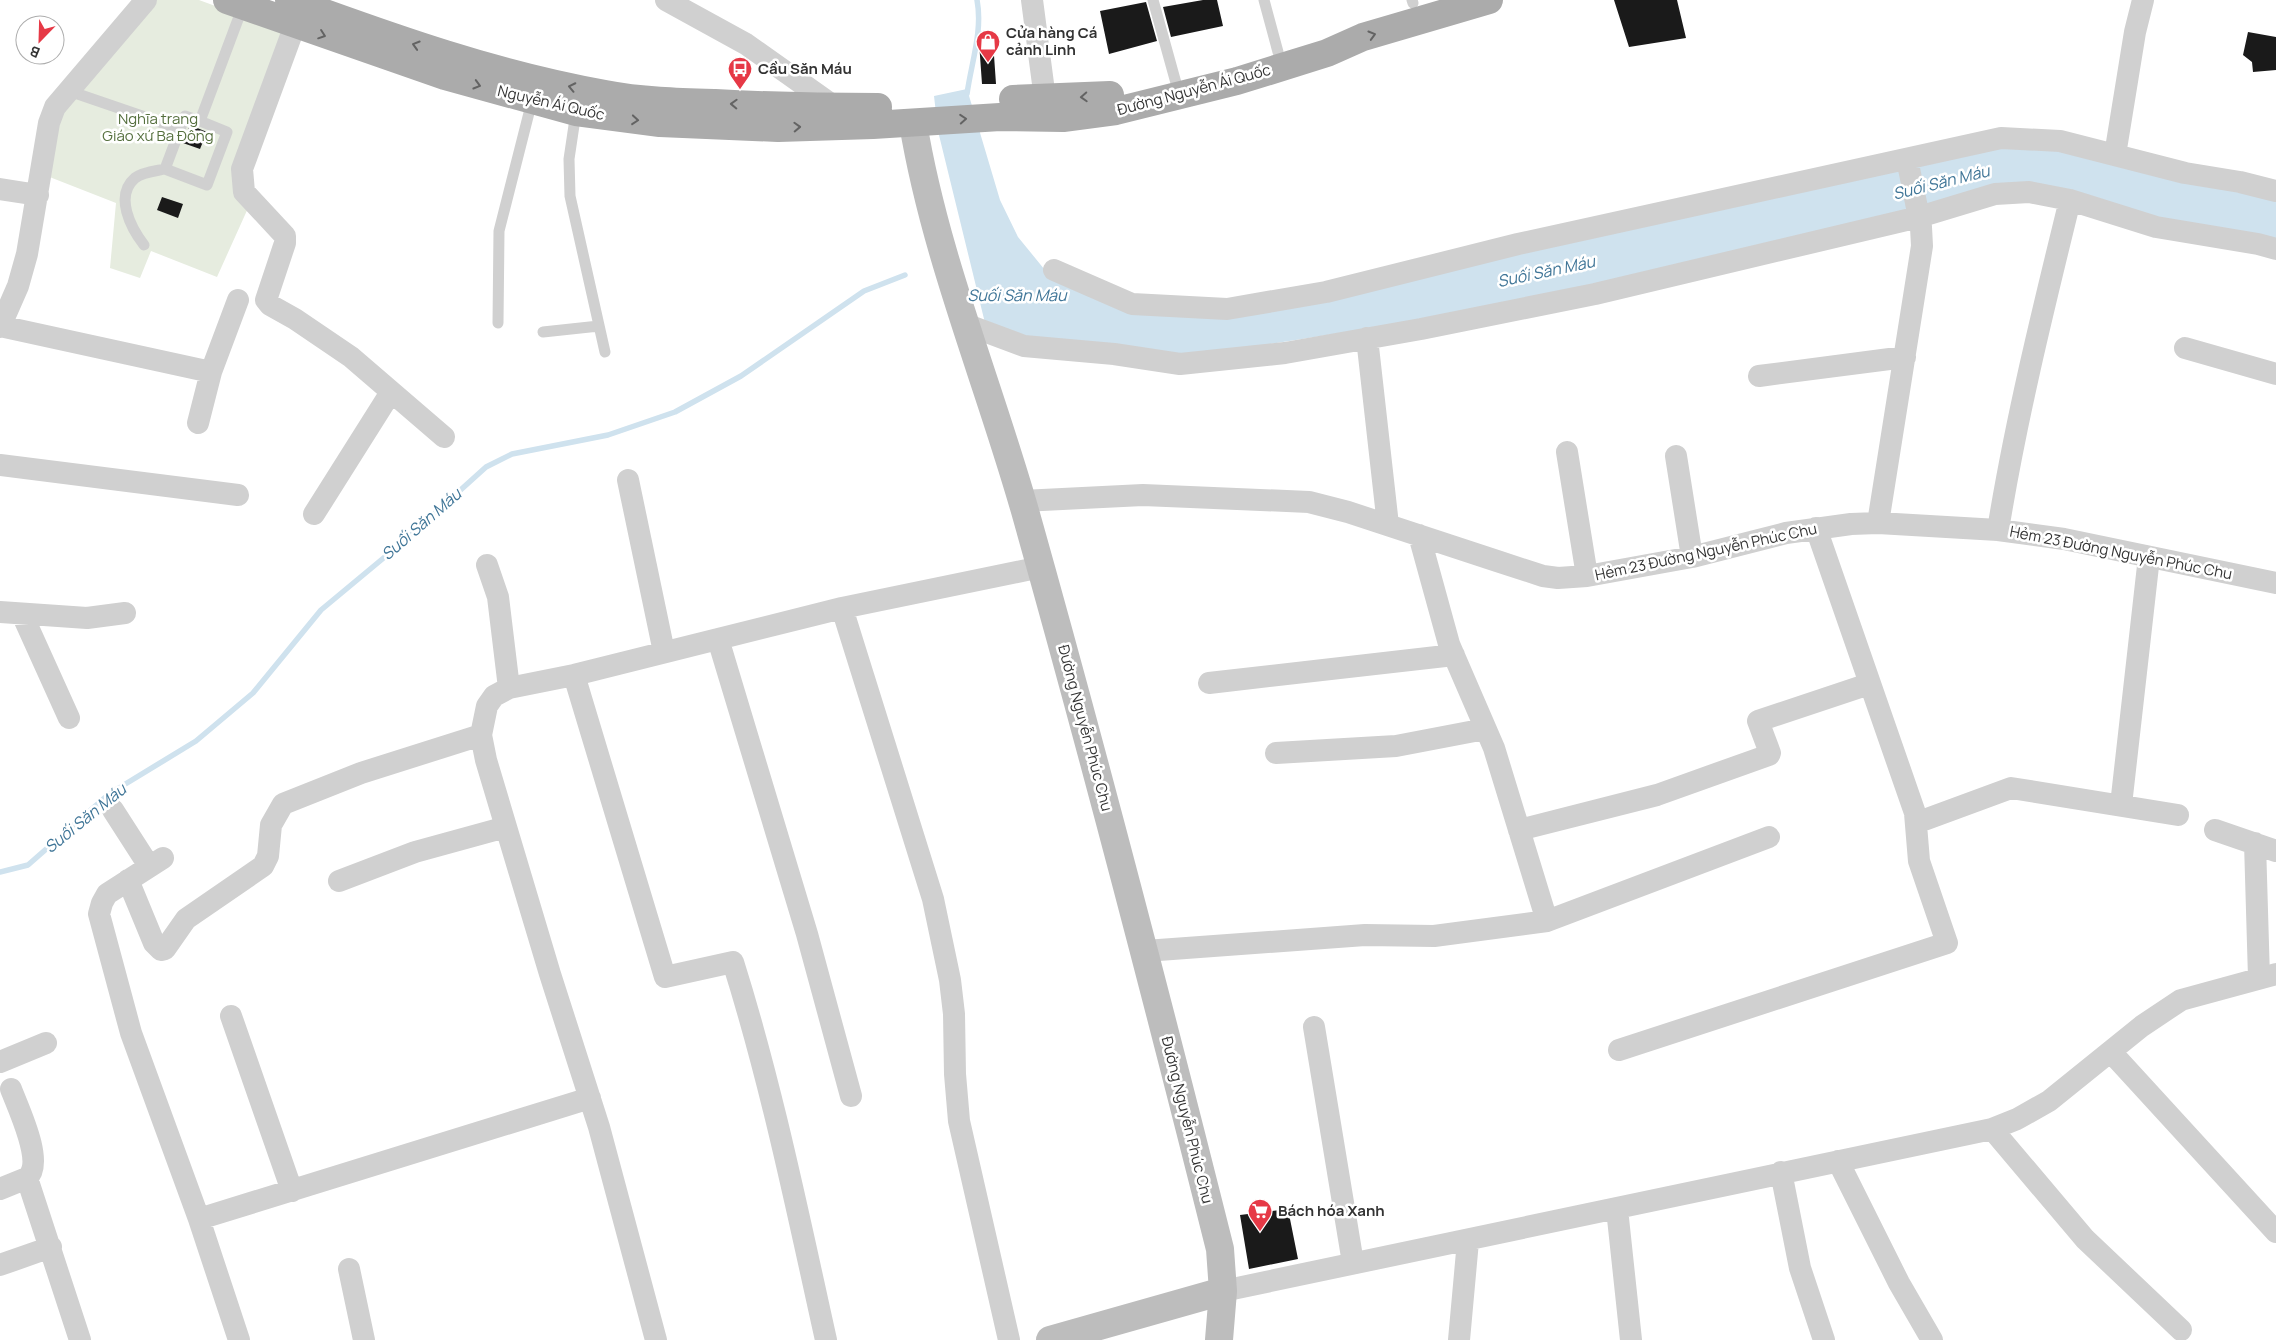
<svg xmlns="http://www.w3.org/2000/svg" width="2276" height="1340" viewBox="0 0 2276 1340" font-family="Manrope,sans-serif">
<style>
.green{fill:#e6ecdf}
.water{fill:#cfe2ee}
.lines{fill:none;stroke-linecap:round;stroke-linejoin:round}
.stream{stroke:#cfe2ee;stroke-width:5.5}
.building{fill:#1a1a1a}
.lane{stroke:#d0d0d0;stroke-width:11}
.street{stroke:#d0d0d0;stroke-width:22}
.secondary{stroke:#bdbdbd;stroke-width:28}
.primary{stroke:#ababab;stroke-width:28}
.oneway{stroke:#636363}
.labels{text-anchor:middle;stroke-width:5;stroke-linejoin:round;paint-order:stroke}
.poi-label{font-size:15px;font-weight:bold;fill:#333;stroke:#fff;text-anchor:start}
.street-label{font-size:15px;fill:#333;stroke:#fff}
.park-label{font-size:15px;fill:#56703f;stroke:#fff}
.water-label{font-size:16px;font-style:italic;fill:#3f7597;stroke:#fff}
</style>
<rect width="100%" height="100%" fill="#fff"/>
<path class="green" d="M154 0H199L286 32 246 137 249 206 217 277 151 251 140 278 110 268 116 203 47 176 60 110Z"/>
<path class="water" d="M967 89 1000 200 1018 237 1049 275 1228 315 2001 144 2059 147 2276 198V243L2158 221 2072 194 1925 209 1455 315 1181 358 1027 340 985 323 938 131 934 96Z"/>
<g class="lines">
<path class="stream" d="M967 94C971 64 983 31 977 0
M0 872 28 865 109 794 196 741 253 693 321 610 404 541 486 467 512 454 608 435 675 412 741 376 864 291 905 275"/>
</g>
<path class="building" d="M1203 0H1217L1223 26 1171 37 1163 7Z
M1614 0H1677L1686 38 1629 47Z
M1146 2 1157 41 1109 54 1100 11Z
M2248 32 2276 37V70L2253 72 2252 62 2243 55Z
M993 41 996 84H982L979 42Z
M190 125 207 132 200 149 183 143Z
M162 197 183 204 178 218 157 210Z
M1288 1209 1298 1259 1249 1269 1240 1215Z"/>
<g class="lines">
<path class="lane" d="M1153 0 1176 83
M1264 0 1278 52
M1412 0 1413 3
M69 91 180 129
M576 112 569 159 570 196 605 352
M200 121 185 116 165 169 207 185 227 132 200 121 243 6
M144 245C131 228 114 196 135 178 143 172 156 171 165 169
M498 323 499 231 532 101
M543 332 599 326"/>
<path class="street" d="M666 0 746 44 835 107
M1032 0 1045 99
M295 25 242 169 244 192 285 236V243L266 300 270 305 295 319 351 357 444 437
M2115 155 2135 32 2143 0
M0 189 38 195
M1054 270 1132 304 1227 309 1326 292 1518 244 2001 138 2060 141 2185 173 2240 182 2276 191
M965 324 1024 346 1114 354 1180 364 1285 353 1421 329 1595 294 1919 217 1995 194 2029 192 2070 200 2156 227 2258 244 2276 249
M0 326 211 372 198 423
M0 327 18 286 27 254 49 123 55 107 146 0
M1367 338 1388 525
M2185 348 2276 374
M211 372 238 300
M1759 376 1905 357
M1567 452 1587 576
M1676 456 1692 557
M0 465 238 495
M628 480 664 652
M1022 501 1143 495 1309 502 1348 512 1497 561 1543 576 1558 578 1587 576 1692 557 1786 533 1851 524 1878 523 1998 530 2064 539 2276 583
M314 514 391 392
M1878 523 1922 246 1921 227 1907 159
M1998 530C2016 419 2043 310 2070 200
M1419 535 1449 644 1494 748 1547 921
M487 565 498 597 509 688
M842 608 933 899 950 980 954 1014 955 1074 959 1121 1009 1340
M0 612 87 618 125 613
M22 614 69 718
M718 639 807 934 851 1096
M574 675 665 977 733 962C772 1086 798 1214 826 1340
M1209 683 1454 655
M1276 753 1396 746 1485 729
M2121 805 2149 557
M113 810 149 866
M1916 823 2011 788 2178 815
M1519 830 1657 795 1769 755 1770 753 1758 721 1869 684
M2215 830 2276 851
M2255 843 2259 978
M163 858 107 894 102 903 99 914 131 1033 199 1219 239 1340
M128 880 154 943 161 950 165 949 186 919 263 866 268 856 271 825 283 804 361 773 481 735
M339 881 415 852 506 827
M1145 951 1365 935 1434 936 1547 921 1769 837
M231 1016 292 1191
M1314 1027 1353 1263
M1619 1050 1947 943 1919 861 1915 813 1816 528
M2111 1052 2276 1232
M0 1062 46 1043
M11 1089C18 1108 45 1163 27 1178
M1992 1129 2085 1239 2181 1330
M1838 1161 1899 1283 1932 1340
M1781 1172 1800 1268 1824 1340
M0 1189 27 1178 80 1340
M1617 1209 1631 1340
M199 1219 590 1098
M0 1265 51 1247
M349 1269 364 1340
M1223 1291 1992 1129 2017 1119 2049 1101 2142 1026 2181 1000 2276 974
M656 1340 599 1127 550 974 486 760 481 735 487 706 494 696 509 688 574 675 842 608 1041 567
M1459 1340 1468 1241"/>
<path class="secondary" d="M913 123C935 256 988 381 1025 511 1094 756 1158 1002 1220 1249L1223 1291 1219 1340
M1050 1340 1223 1291"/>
<path class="primary" d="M227 0 445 76 576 112 660 123 778 128 873 125 1000 117 1063 118 1116 111 1237 81 1327 53 1363 37 1489 0
M289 0C393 38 497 75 605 94 641 101 679 102 715 103 769 106 824 107 878 107
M1013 99 1110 95"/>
</g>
<defs><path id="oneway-chevron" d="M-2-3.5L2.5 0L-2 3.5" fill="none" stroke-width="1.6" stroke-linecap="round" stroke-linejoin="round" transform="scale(1.25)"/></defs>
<g class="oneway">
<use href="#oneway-chevron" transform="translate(322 35) rotate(19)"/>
<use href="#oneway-chevron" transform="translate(1372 35) rotate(-16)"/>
<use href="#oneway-chevron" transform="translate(416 45) rotate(-163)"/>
<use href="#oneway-chevron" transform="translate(477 85) rotate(16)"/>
<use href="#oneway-chevron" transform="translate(572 87) rotate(-168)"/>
<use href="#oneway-chevron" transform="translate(1084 97) rotate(177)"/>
<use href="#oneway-chevron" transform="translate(734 104) rotate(-178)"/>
<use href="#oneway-chevron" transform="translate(963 119) rotate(-4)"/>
<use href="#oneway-chevron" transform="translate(635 120) rotate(5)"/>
<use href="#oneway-chevron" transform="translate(797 127) rotate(-2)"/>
</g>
<defs>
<symbol id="shop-pin" viewBox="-11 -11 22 30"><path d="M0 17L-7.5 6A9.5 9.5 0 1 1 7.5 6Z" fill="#e63946" stroke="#fff"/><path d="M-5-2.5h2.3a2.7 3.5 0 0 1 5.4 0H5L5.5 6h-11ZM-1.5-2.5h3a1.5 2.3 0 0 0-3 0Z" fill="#fff"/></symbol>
<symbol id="bus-pin" viewBox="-11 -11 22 30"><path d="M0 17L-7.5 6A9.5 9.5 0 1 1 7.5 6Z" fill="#e63946" stroke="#fff"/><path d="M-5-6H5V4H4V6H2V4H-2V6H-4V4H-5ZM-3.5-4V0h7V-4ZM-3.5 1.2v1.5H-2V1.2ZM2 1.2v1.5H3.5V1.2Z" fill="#fff"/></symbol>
<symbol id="supermarket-pin" viewBox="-11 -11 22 30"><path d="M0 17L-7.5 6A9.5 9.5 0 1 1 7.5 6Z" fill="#e63946" stroke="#fff"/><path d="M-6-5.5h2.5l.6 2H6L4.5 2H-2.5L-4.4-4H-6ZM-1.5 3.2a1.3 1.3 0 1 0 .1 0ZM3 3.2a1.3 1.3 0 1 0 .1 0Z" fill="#fff"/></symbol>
</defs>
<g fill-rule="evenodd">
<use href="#shop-pin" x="974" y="28" width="28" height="38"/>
<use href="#bus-pin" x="726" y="55" width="28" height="38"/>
<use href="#supermarket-pin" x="1246" y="1197" width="28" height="38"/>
</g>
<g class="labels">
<g class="poi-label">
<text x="1006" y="38">Cửa hàng Cá<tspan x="1006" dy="17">cảnh Linh</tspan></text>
<text x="758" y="74">Cầu Săn Máu</text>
<text x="1278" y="1216">Bách hóa Xanh</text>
</g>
<g class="street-label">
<text transform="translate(1194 90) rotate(-15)" y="5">Đường Nguyễn Ái Quốc</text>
<text transform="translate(551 103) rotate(13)" y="5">Nguyễn Ái Quốc</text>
<text transform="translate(1706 552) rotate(-12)" y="5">Hẻm 23 Đường Nguyễn Phúc Chu</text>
<text transform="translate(2121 553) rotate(11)" y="5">Hẻm 23 Đường Nguyễn Phúc Chu</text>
<text transform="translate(1085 728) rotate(75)" y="5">Đường Nguyễn Phúc Chu</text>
<text transform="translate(1187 1120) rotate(76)" y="5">Đường Nguyễn Phúc Chu</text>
</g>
<g class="park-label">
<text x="158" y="124">Nghĩa trang<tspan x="158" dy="17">Giáo xứ Ba Đông</tspan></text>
</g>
<g class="water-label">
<text transform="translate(1941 182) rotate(-14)" y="6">Suối Săn Máu</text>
<text transform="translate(1546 271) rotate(-12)" y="6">Suối Săn Máu</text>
<text x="1017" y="301">Suối Săn Máu</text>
<text transform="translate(421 524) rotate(-41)" y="6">Suối Săn Máu</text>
<text transform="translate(85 818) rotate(-39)" y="6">Suối Săn Máu</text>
</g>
</g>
<g transform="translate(40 40) rotate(203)"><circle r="24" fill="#ffffff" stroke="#adadad"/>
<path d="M0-4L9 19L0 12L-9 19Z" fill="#e63946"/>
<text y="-8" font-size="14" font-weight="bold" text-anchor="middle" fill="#333333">B</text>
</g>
</svg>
